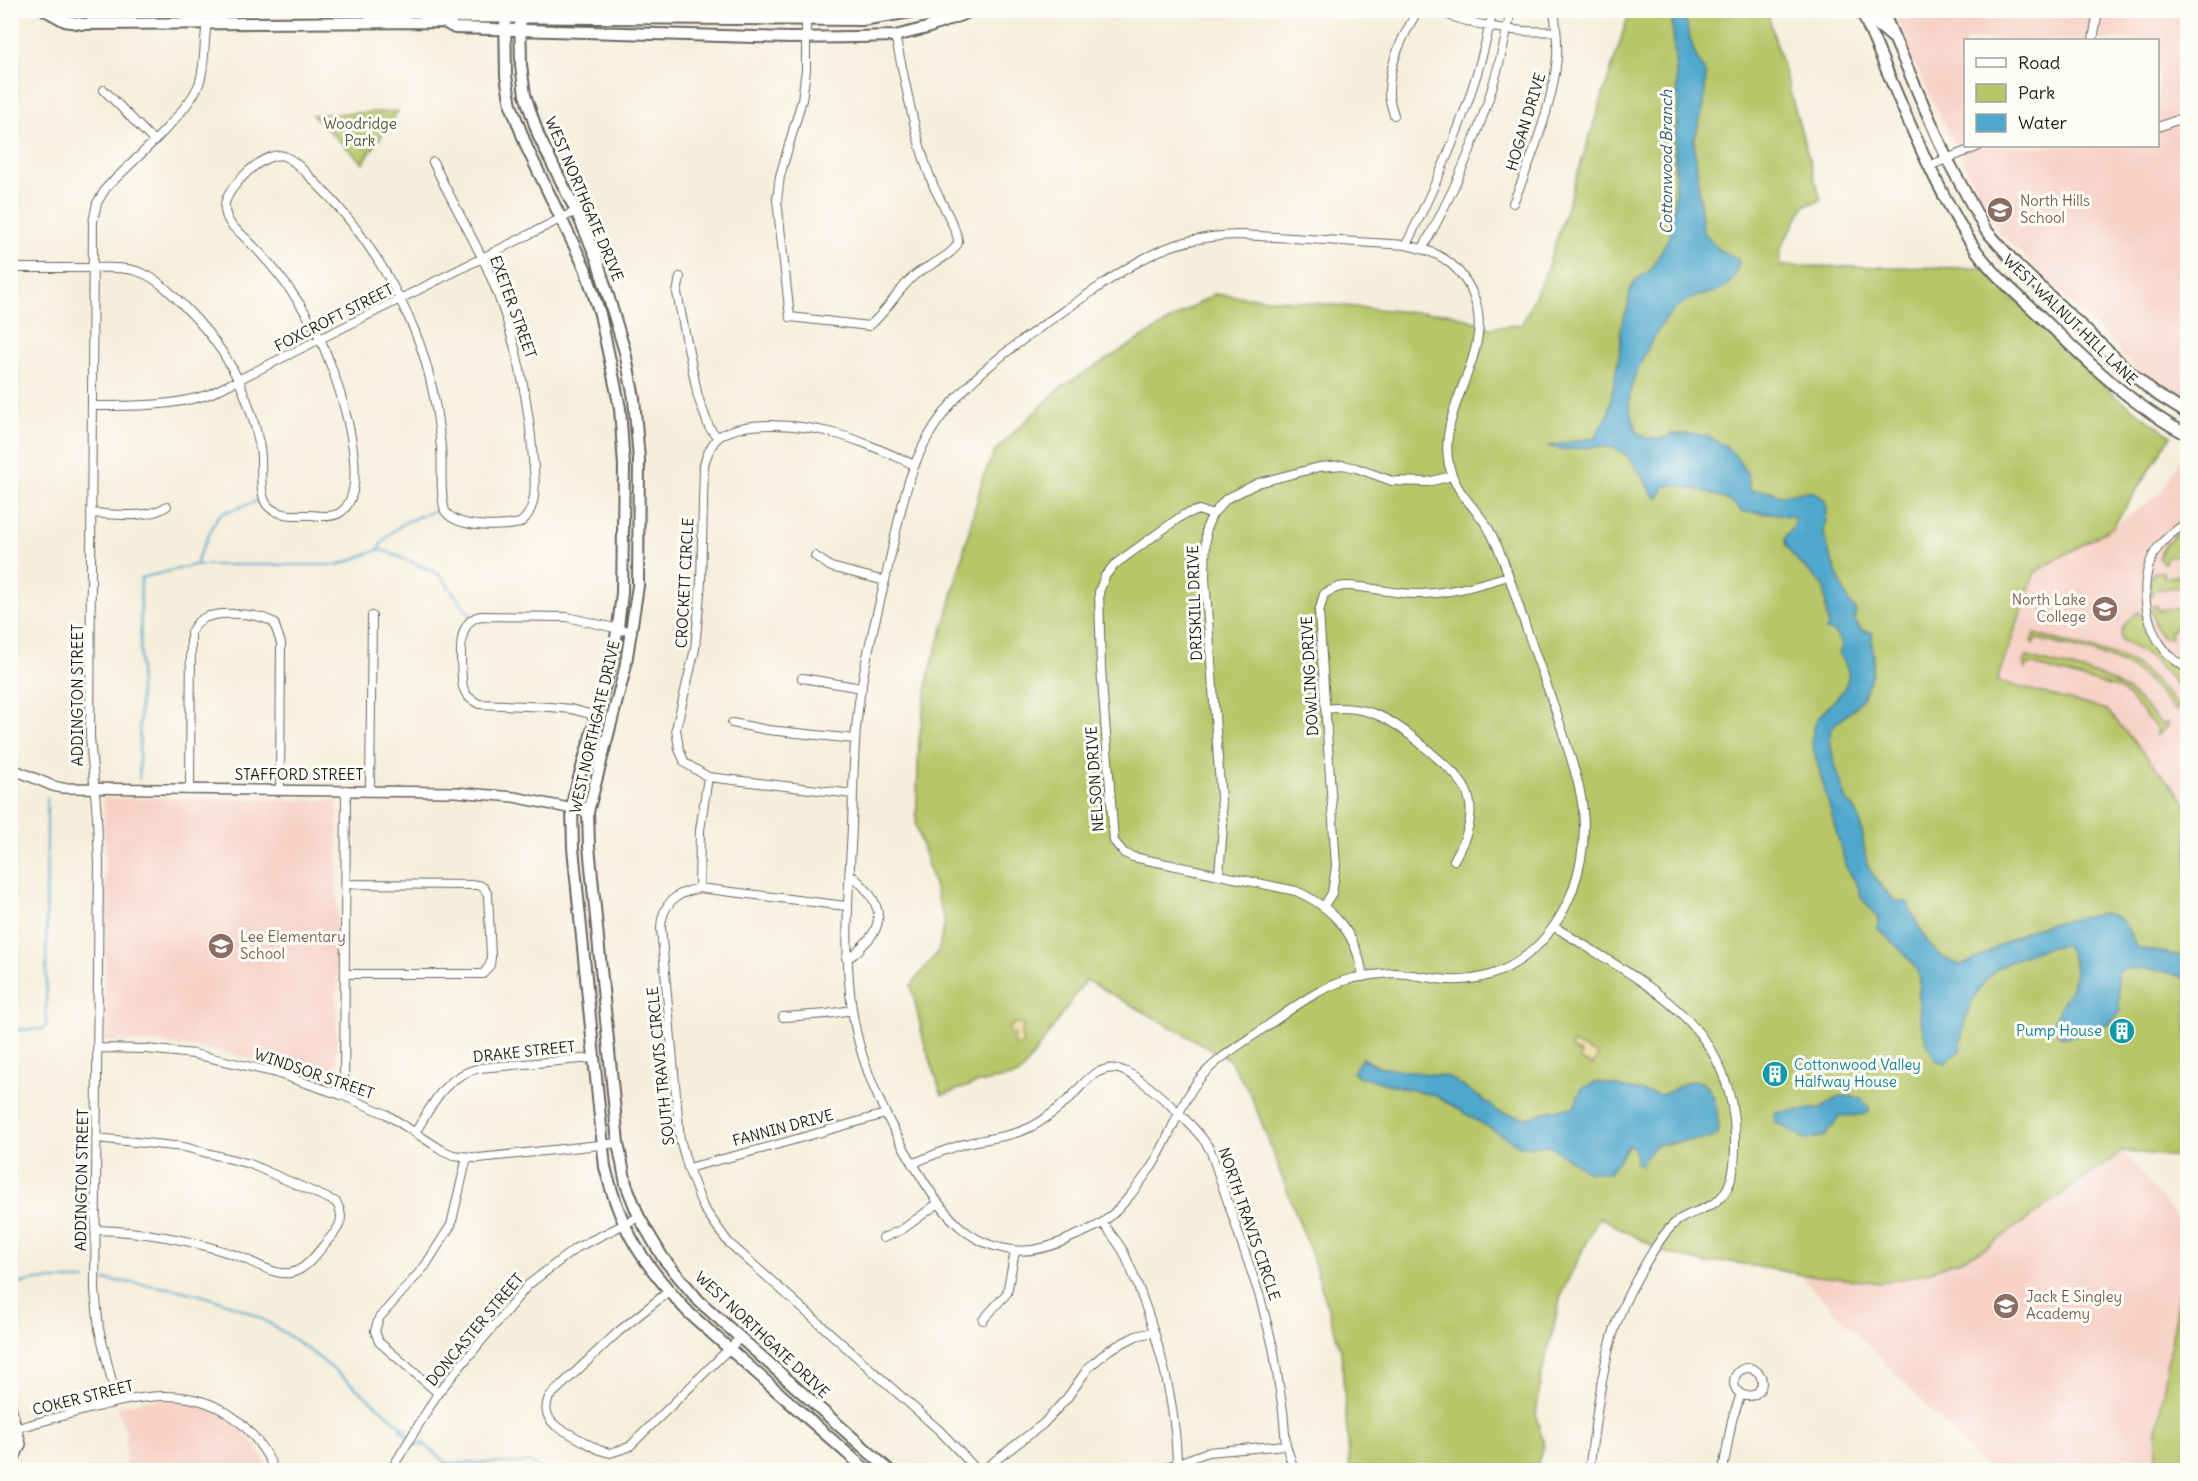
<svg xmlns="http://www.w3.org/2000/svg" width="2198" height="1481" viewBox="0 0 2198 1481" font-family="Delius,sans-serif">
<style>
.built{fill:#f7d1c6;fill-rule:evenodd}
.green{fill:#b6c668;stroke:#697142;stroke-width:1.5}
.sand{fill:#eeda9e;stroke:#857b5d;stroke-width:1.5}
.water{fill:#50a7cc;stroke:#366274;stroke-width:1.5}
.lines{fill:none;stroke-linecap:round;stroke-linejoin:round}
.stream{stroke:#50a7cc;stroke-width:2}
.minor-casing{stroke:#68665e;stroke-width:10}
.tertiary-casing{stroke:#68665e;stroke-width:12}
.secondary-casing{stroke:#68665e;stroke-width:14}
.minor{stroke:#fff;stroke-width:8}
.tertiary{stroke:#fff;stroke-width:9}
.secondary{stroke:#fff;stroke-width:10}
.labels{text-anchor:middle;stroke-width:6;stroke-linejoin:round;paint-order:stroke}
.street-label{font-size:15px;fill:#1c1c1c;stroke:#fdfcf7}
.park-label{font-size:15px;fill:#525837;stroke:#fdfcf7}
.education-label{font-size:15px;fill:#785e54;stroke:#fdfcf7;text-anchor:start}
.culture-label{font-size:15px;fill:#0d838f;stroke:#fdfcf7;text-anchor:end}
.water-label{font-size:16px;font-style:italic;fill:#335b6b;stroke:#fdfcf7}
</style>
<rect width="100%" height="100%" fill="#fdfcf7"/>
<filter id="ink" filterUnits="userSpaceOnUse"><feTurbulence type="fractalNoise" baseFrequency=".0167" numOctaves="2"/><feDisplacementMap in="SourceGraphic" scale="12" xChannelSelector="R" yChannelSelector="G"/><feConvolveMatrix kernelMatrix="1 2 1 2 8 2 1 2 1" color-interpolation-filters="sRGB"/></filter>
<filter id="wash" filterUnits="userSpaceOnUse"><feTurbulence type="fractalNoise" baseFrequency=".008" numOctaves="4" result="noise"/><feDisplacementMap in="SourceGraphic" scale="24" xChannelSelector="R" yChannelSelector="G"/><feGaussianBlur stdDeviation="1.35" result="paint"/><feColorMatrix in="noise" values="0 0 0 0 0 0 0 0 0 0 0 0 0 0 0 0 0 1.4 0 .05"/><feComposite in="paint" operator="in"/></filter>
<g filter="url(#wash)">
<rect width="100%" height="100%" fill="#f5eeda"/>
<path class="built" d="M1890 11H2187V405L2135 370 2114 345 1998 231 1898 32ZM1966 40H2158V146H1966Z
M2183 454 2187 456V804L2107 710 1997 681 2035 572 2113 527 2160 494Z
M103 798 338 800 336 1085 288 1068 219 1051 162 1043 104 1041 106 851Z
M2123 1151 2187 1231V1287L2165 1470H1988L1799 1274 1882 1283 1959 1261 1988 1247Z
M174 1398 205 1405 234 1422 256 1445 269 1470H125L126 1433 117 1407 141 1401Z"/>
<path class="green" d="M1630 11H1767L1821 201 1805 205 1780 249 1781 266 1982 268 2115 396 2171 436 2113 527 2035 572 1997 681 2107 710 2187 804V1158L2123 1151 1988 1247 1959 1261 1919 1275 1882 1283 1799 1274 1725 1261 1707 1264 1664 1252 1599 1217 1562 1292 1541 1378 1536 1415 1544 1446 1535 1470H1350L1341 1351 1311 1253 1251 1095 1229 1059 1086 980 1021 1073 1015 1076 978 1083 942 1095 924 1042 911 985 938 952 945 922 916 826 919 740 929 673 947 615 983 477 995 451 1061 387 1214 294 1409 312 1450 313 1491 328 1522 324 1546 272Z
M398 111 363 163 312 115Z
M2187 527V553L2166 558 2165 563H2163L2159 558C2163 544 2175 534 2187 527Z
M2154 572H2164V578L2187 574V586L2153 590V596L2149 591 2151 576Z
M2157 605 2158 610 2187 607V623L2169 632 2171 638H2162L2156 627 2151 611 2153 606Z
M2138 612 2140 613C2150 641 2163 658 2187 674V696L2152 658 2121 640C2119 628 2129 618 2138 612Z
M2035 634 2121 657C2146 668 2163 688 2180 709L2176 711C2164 699 2154 685 2140 674 2110 653 2071 648 2036 639L2033 644 2031 641Z
M2027 657C2056 666 2090 669 2117 684 2135 694 2148 709 2162 725L2167 722V726L2159 734 2155 735 2158 730 2129 697 2117 688 2029 664 2026 669 2023 663Z
M2187 1237V1470H2157V1432L2181 1277 2183 1257 2181 1239Z"/>
<path class="sand" d="M1014 1023 1021 1024 1023 1026 1021 1036 1023 1043 1018 1047 1015 1046 1013 1040 1015 1035H1011L1009 1029Z
M1573 1043 1598 1055 1593 1065 1580 1060 1581 1054 1571 1049Z"/>
<path class="water" d="M1668 11H1684L1688 31 1695 54 1706 75 1704 106 1694 140 1703 231 1719 250 1737 258 1739 262C1731 301 1705 287 1680 305 1660 320 1630 376 1629 401 1629 413 1635 421 1637 432L1646 438 1656 439 1665 438 1672 434H1696L1706 436 1724 445 1734 454 1748 475 1750 491C1756 491 1763 490 1769 491 1774 491 1776 495 1781 495 1792 494 1806 488 1817 494 1822 497 1826 502 1827 508 1828 515 1824 523 1824 531 1825 544 1846 603 1856 610L1854 619 1861 630 1873 633C1870 641 1873 648 1874 656 1874 667 1871 678 1867 688 1862 703 1849 714 1836 723 1820 734 1843 785 1847 802 1867 813 1860 849 1869 868 1874 877 1887 894 1895 901L1907 902C1920 929 1929 957 1961 965 1982 959 1999 944 2019 935 2040 924 2063 921 2086 917 2097 914 2111 911 2121 920 2129 927 2132 940 2137 948L2187 957V979C2170 972 2134 963 2117 973L2120 1012C2105 1030 2083 1039 2059 1036L2053 1023C2063 994 2089 978 2065 945 2054 946 2045 948 2034 952 2021 957 2007 961 1996 970 1974 989 1961 1020 1961 1049L1946 1063 1937 1061C1923 1040 1918 1018 1919 993 1919 989 1921 983 1920 979 1917 962 1890 940 1878 929V918L1862 899 1857 884 1846 867 1812 744C1812 734 1813 725 1819 717 1835 697 1863 682 1839 655L1842 644 1835 633 1825 630 1828 628 1824 586C1816 576 1782 551 1785 539 1786 533 1792 529 1795 523L1794 517 1773 513 1742 512C1731 495 1691 488 1672 485L1663 487 1661 495 1656 498C1645 485 1640 468 1626 455 1606 436 1572 456 1548 446L1594 438 1608 416 1621 344 1620 329 1628 307 1630 290 1637 279 1650 271 1670 235 1675 195V146L1678 104 1672 17Z
M1362 1058 1379 1067 1449 1077 1492 1106 1495 1111 1527 1118 1549 1111 1574 1107 1582 1088 1598 1082 1660 1095C1672 1093 1680 1083 1691 1081 1716 1077 1720 1119 1717 1135L1712 1138 1655 1145 1644 1158 1642 1166 1636 1163 1635 1148 1629 1145 1609 1173 1587 1171 1550 1146H1520L1436 1096 1360 1077 1353 1072Z
M1840 1096C1853 1096 1862 1096 1869 1107V1112L1863 1115 1840 1116 1825 1136 1807 1140 1775 1122 1774 1113H1776L1821 1108Z"/>
<g class="lines">
<path class="stream" d="M378 550C391 524 416 517 441 509
M197 565 198 557 217 518 222 513 261 500
M139 779 141 578 194 565H338L378 550H383L439 574 471 616
M10 1030 41 1029 45 1028 46 1025 47 798
M104 1280C149 1284 194 1290 237 1307 297 1332 356 1390 407 1430
M10 1286 36 1280H86
M401 1426 400 1429 409 1437
M410 1441 418 1446 423 1445
M420 1441 447 1463H531L542 1470"/>
</g>
</g>
<g filter="url(#ink)">
<g class="lines">
<defs>
<path id="minor" d="M1435 10C1470 25 1519 34 1556 31
M806 20V70L802 100 780 176 777 200 790 317 869 326C887 312 897 290 915 275 926 266 955 255 958 242 959 233 939 198 934 187 914 139 907 86 895 36
M2093 40 2098 10
M104 90 153 140
M1394 115C1392 107 1388 99 1389 91 1389 62 1404 34 1418 10
M2158 127 2188 116
M1929 166 1979 146
M1513 203C1530 163 1554 100 1557 57 1558 42 1556 25 1554 10
M1242 235 1406 245C1429 250 1448 256 1463 277 1512 344 1429 404 1451 472 1458 495 1476 508 1488 528 1505 557 1515 598 1527 630 1540 668 1555 706 1567 746 1574 767 1581 789 1583 811 1586 838 1581 867 1572 892 1551 944 1508 983 1449 980 1431 979 1413 974 1395 973 1382 973 1367 976 1354 978 1319 986 1289 1011 1260 1031 1238 1046 1213 1061 1197 1082 1178 1108 1169 1140 1152 1166 1138 1186 1118 1214 1097 1226 1089 1230 1080 1234 1072 1237 1052 1247 1029 1254 1006 1249 967 1242 945 1215 925 1183 891 1130 861 1072 852 1009 844 954 848 901 851 846 854 801 852 755 858 710 864 660 878 612 889 563 898 524 905 482 923 446 956 381 1023 339 1081 299 1111 279 1141 256 1175 245 1197 238 1219 235 1242 235Z
M1406 245C1444 168 1476 95 1493 10
M1423 248C1464 174 1496 95 1511 10
M10 268C36 268 62 268 88 268 106 268 125 266 142 273 157 279 169 291 181 303 225 346 248 387 260 448 263 463 258 493 267 505 277 517 297 515 310 515 320 516 332 518 341 512 377 485 332 359 314 327 292 289 265 254 231 225 227 219 224 212 225 204 228 186 265 150 284 156 296 161 306 173 315 182 355 221 385 266 408 316 428 357 437 403 441 448 443 468 439 492 445 511 457 529 501 527 520 523 539 509 535 479 533 459 528 393 514 329 487 268 470 232 450 198 433 162
M680 277 677 293 698 397 709 427 717 437
M92 406C133 406 171 407 210 394L576 211
M91 513C115 514 147 520 167 506
M1212 515 1199 510 1183 515 1114 565 1105 576 1099 592 1101 668 1114 841 1124 853 1133 857 1296 891C1334 908 1357 934 1363 977
M2188 522C2177 529 2167 536 2159 546 2136 577 2144 629 2169 655 2174 660 2182 665 2188 669
M815 556 831 567 885 581
M802 678 862 688
M1325 709C1375 703 1399 725 1435 756 1446 766 1459 776 1466 790 1477 814 1466 839 1454 860
M597 716 571 709 550 707 479 704C468 698 464 694 462 682 462 662 454 621 481 616L567 617 632 632
M732 723 768 730 855 739
M190 790 191 632C195 626 197 621 204 618 220 611 260 613 274 623L281 643 280 790
M370 790 372 616
M853 794 708 777 685 763 679 749 676 729 695 649 701 582 704 465C706 456 712 442 719 437 745 419 800 425 829 432 859 439 887 453 915 465
M1219 874 1223 827 1205 578 1206 529 1212 515 1226 499 1258 483 1319 467 1343 465 1356 468 1392 481 1428 482 1452 476
M699 888 700 830 708 777
M846 906 699 888C676 893 662 903 661 928L680 1139 688 1168 703 1207 728 1242 940 1431 977 1470
M1324 906 1332 893 1336 866 1319 612 1324 594C1331 590 1338 586 1346 586 1370 586 1395 595 1421 594 1451 593 1479 585 1508 576
M1555 927C1639 981 1732 1020 1735 1135 1735 1154 1736 1175 1725 1192 1714 1210 1691 1210 1676 1222 1660 1235 1643 1268 1633 1286 1602 1342 1598 1409 1589 1470
M846 958C855 956 858 950 864 944 893 918 872 892 849 873
M345 974H483L490 965 491 957 488 895 484 888 479 885 346 884
M783 1017 827 1014 852 1010
M97 1048 146 1049 194 1054 273 1072 344 1096 386 1114 442 1150 453 1155 479 1158 618 1143
M344 1096 346 790
M416 1131C435 1101 443 1078 479 1068L593 1058
M912 1164C930 1156 949 1148 968 1143 989 1138 1011 1137 1031 1127 1045 1120 1059 1108 1071 1097 1079 1089 1087 1077 1098 1072 1106 1068 1116 1067 1124 1071 1147 1081 1201 1130 1211 1152L1260 1297 1273 1347 1283 1411 1286 1445 1294 1470
M688 1168 765 1148 885 1114
M1103 1223C1110 1233 1119 1243 1124 1253 1154 1319 1177 1398 1177 1470
M95 1230C144 1231 192 1240 238 1256 254 1262 277 1278 294 1272 309 1267 320 1249 330 1238 341 1226 345 1217 336 1202L250 1164 184 1147 96 1138
M883 1238 903 1229 937 1204
M669 1291 618 1332 549 1397C544 1409 546 1417 556 1426L599 1450 610 1453 629 1447 740 1338
M983 1320 1007 1293 1015 1251
M1734 1382a14 14 0 1 1 28 0a14 14 0 1 1-28 0Z
M438 1393 379 1342 375 1331 379 1318 425 1266 451 1225 467 1157
M117 1402 99 1329 95 1290 99 863 97 816 90 737 93 222 97 203 106 188C130 164 188 113 199 84 206 65 203 44 207 24
M10 1431C32 1423 55 1418 77 1412 135 1397 194 1380 243 1425 257 1439 267 1452 274 1470
M391 1470 438 1393 528 1285 576 1248 639 1217
M983 1470 1043 1424 1067 1398 1089 1367 1109 1350 1136 1336 1153 1332
M1159 1470 1208 1452 1286 1445
M1723 1470 1732 1420 1741 1394"/>
<path id="tertiary" d="M10 768 53 786 62 788 455 792 514 797 588 812
M10 1404 21 1444 14 1460 12 1470"/>
<path id="secondary" d="M45 10 65 21 83 24 444 22 455 17 862 20 923 10
M505 10 506 76 511 105 527 148 585 268 600 314 620 408 624 466 622 593 618 627 610 667 574 796 572 808 573 848 605 1167C622 1234 643 1263 689 1313L866 1470
M520 10 521 65 525 95 539 137 576 211 597 259 625 352 634 398 639 460 638 586 625 669 588 812 589 846 618 1143 626 1184 639 1217 663 1258 699 1301 889 1470
M1861 10C1895 87 1924 167 1968 238 1985 267 2014 292 2039 315 2085 359 2130 405 2188 435
M1871 10 1879 26 1892 37
M1882 10 1947 159 1985 229 2017 265 2130 372 2153 392 2188 414
M444 22 455 28 790 38 855 37 895 36 927 28 974 10"/>
</defs>
<use href="#minor" class="minor-casing"/>
<use href="#tertiary" class="tertiary-casing"/>
<use href="#secondary" class="secondary-casing"/>
<use href="#minor" class="minor"/>
<use href="#tertiary" class="tertiary"/>
<use href="#secondary" class="secondary"/>
</g>
</g>
<defs>
<symbol id="school-disc" viewBox="-11 -11 22 22"><circle r="9.5" fill="#8d6e63" stroke="#fdfcf7"/><path d="M0-5L7-2L0 1L-7-2ZM-4 1L0 2.5L4 1V4Q0 6-4 4Z" fill="#fff"/></symbol>
<symbol id="university-disc" viewBox="-11 -11 22 22"><circle r="9.5" fill="#8d6e63" stroke="#fdfcf7"/><path d="M0-5L7-2L0 1L-7-2ZM-4 1L0 2.5L4 1V4Q0 6-4 4Z" fill="#fff"/></symbol>
<symbol id="building-disc" viewBox="-11 -11 22 22"><circle r="9.5" fill="#0f9aa8" stroke="#fdfcf7"/><path d="M-4-6H4V6H1V3H-1V6H-4ZM-2.5-4.3h1.7v1.8h-1.7ZM.8-4.3h1.7v1.8H.8ZM-2.5-1h1.7V.8h-1.7ZM.8-1h1.7V.8H.8Z" fill="#fff"/></symbol>
</defs>
<g fill-rule="evenodd">
<use href="#school-disc" x="1985" y="195" width="30" height="30"/>
<use href="#university-disc" x="2090" y="594" width="30" height="30"/>
<use href="#school-disc" x="206" y="931" width="30" height="30"/>
<use href="#building-disc" x="2107" y="1016" width="30" height="30"/>
<use href="#building-disc" x="1760" y="1059" width="30" height="30"/>
<use href="#school-disc" x="1991" y="1291" width="30" height="30"/>
</g>
<g class="labels">
<g class="street-label">
<text transform="translate(1526 122) rotate(-73)" y="5">HOGAN DRIVE</text>
<text transform="translate(584 199) rotate(67)" y="5">WEST NORTHGATE DRIVE</text>
<text transform="translate(513 307) rotate(70)" y="5">EXETER STREET</text>
<text transform="translate(334 318) rotate(-27)" y="5">FOXCROFT STREET</text>
<text transform="translate(2070 320) rotate(44)" y="5">WEST WALNUT HILL LANE</text>
<text transform="translate(685 583) rotate(-87)" y="5">CROCKETT CIRCLE</text>
<text transform="translate(1195 603) rotate(-92)" y="5">DRISKILL DRIVE</text>
<text transform="translate(1310 676) rotate(-93)" y="5">DOWLING DRIVE</text>
<text transform="translate(78 695) rotate(-90)" y="5">ADDINGTON STREET</text>
<text transform="translate(595 727) rotate(-77)" y="5">WEST NORTHGATE DRIVE</text>
<text x="299" y="780">STAFFORD STREET</text>
<text transform="translate(1095 779) rotate(-94)" y="5">NELSON DRIVE</text>
<text transform="translate(524 1052) rotate(-6)" y="5">DRAKE STREET</text>
<text transform="translate(661 1066) rotate(-96)" y="5">SOUTH TRAVIS CIRCLE</text>
<text transform="translate(314 1074) rotate(19)" y="5">WINDSOR STREET</text>
<text transform="translate(783 1128) rotate(-15)" y="5">FANNIN DRIVE</text>
<text transform="translate(82 1180) rotate(-89)" y="5">ADDINGTON STREET</text>
<text transform="translate(1249 1224) rotate(71)" y="5">NORTH TRAVIS CIRCLE</text>
<text transform="translate(475 1330) rotate(-50)" y="5">DONCASTER STREET</text>
<text transform="translate(762 1335) rotate(43)" y="5">WEST NORTHGATE DRIVE</text>
<text transform="translate(83 1398) rotate(-14)" y="5">COKER STREET</text>
</g>
<g class="park-label">
<text x="360" y="129">Woodridge<tspan x="360" dy="17">Park</tspan></text>
</g>
<g class="education-label">
<text x="2020" y="206">North Hills<tspan x="2020" dy="17">School</tspan></text>
<text x="2086" y="605" text-anchor="end">North Lake<tspan x="2086" dy="17">College</tspan></text>
<text x="240" y="942">Lee Elementary<tspan x="240" dy="17">School</tspan></text>
<text x="2026" y="1302">Jack E Singley<tspan x="2026" dy="17">Academy</tspan></text>
</g>
<g class="culture-label">
<text x="2102" y="1036">Pump House</text>
<text x="1794" y="1070" text-anchor="start">Cottonwood Valley<tspan x="1794" dy="17">Halfway House</tspan></text>
</g>
<g class="water-label">
<text transform="translate(1666 162) rotate(-90)" y="6">Cottonwood Branch</text>
</g>
</g>
<rect width="2198" height="1481" fill="none" stroke="#fdfcf7" stroke-width="36"/>
<rect x="1964" y="39" width="195" height="108" fill="#fdfcf7" stroke="#a3a29f" stroke-width="1.5"/>
<rect x="1976" y="58" width="30" height="9" fill="#ffffff" stroke="#a3a29f" stroke-width="1.5"/>
<text x="2018" y="69" font-size="18" fill="#1c1c1c">Road</text>
<rect x="1976" y="84" width="30" height="18" fill="#b6c668" stroke="#a3a29f" stroke-width="1.5"/>
<text x="2018" y="99" font-size="18" fill="#1c1c1c">Park</text>
<rect x="1976" y="114" width="30" height="18" fill="#50a7cc" stroke="#a3a29f" stroke-width="1.5"/>
<text x="2018" y="129" font-size="18" fill="#1c1c1c">Water</text>
</svg>
